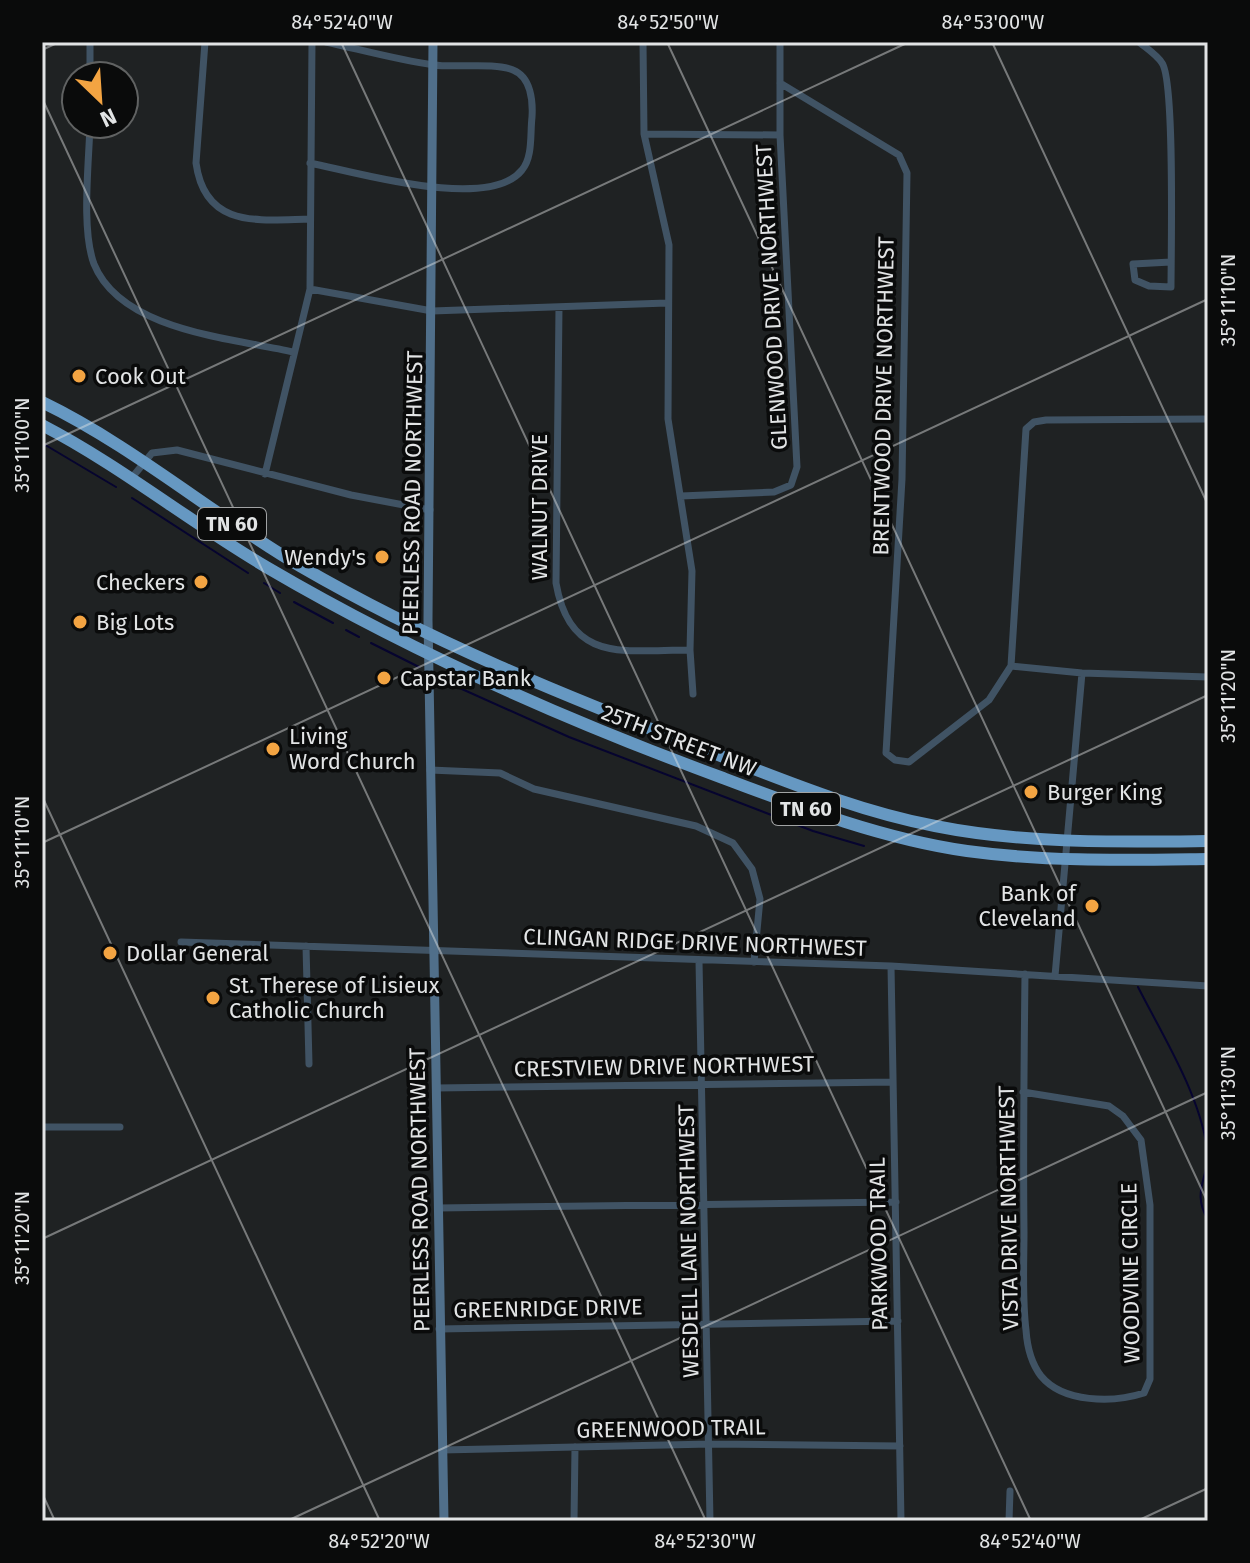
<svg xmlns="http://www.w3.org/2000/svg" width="1250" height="1563" viewBox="0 0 1250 1563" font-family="'Fira Sans',sans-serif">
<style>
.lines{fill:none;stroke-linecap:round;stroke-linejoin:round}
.stream{stroke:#06042f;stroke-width:2}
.street{stroke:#405364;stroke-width:7}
.secondary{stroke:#506f8a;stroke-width:9}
.highway{stroke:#6698c2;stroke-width:12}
.ticks{fill:none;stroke:#e2e4e5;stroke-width:2;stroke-opacity:0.45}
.poi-dot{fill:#f3a442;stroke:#0a0b0b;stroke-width:3}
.labels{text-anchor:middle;stroke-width:7;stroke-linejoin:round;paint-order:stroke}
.shield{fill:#0a0b0b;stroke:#a1a3a4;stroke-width:2}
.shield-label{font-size:20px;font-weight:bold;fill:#e2e4e5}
.street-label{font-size:22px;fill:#e2e4e5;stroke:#0a0b0b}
.poi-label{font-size:22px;fill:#e2e4e5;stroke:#0a0b0b;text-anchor:start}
.neatline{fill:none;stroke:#e2e4e5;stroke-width:3}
.ticks-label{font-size:20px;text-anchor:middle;fill:#e2e4e5}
</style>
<rect width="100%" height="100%" fill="#1f2223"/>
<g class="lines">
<path class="stream" d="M42 443 116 487
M132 498 248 573
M264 583 280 593
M294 602 333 623
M346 630 359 637
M371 643 419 667
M444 681 569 737 813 831 864 846
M1138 987C1163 1036 1199 1093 1207 1148 1211 1177 1190 1190 1208 1220"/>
<path class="street" d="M205 42 196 163C205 229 259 220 310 219
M643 42 644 134 669 245 668 419 692 571 690 650 693 694
M1139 42C1146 48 1157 55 1162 63 1175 81 1171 254 1171 287L1149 286 1135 280 1133 264 1171 262
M90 76V42
M780 83 899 155 907 173 902 479 886 753 895 760 909 762 989 700 1011 666 1026 429 1034 422 1046 420 1208 419
M90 124C89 163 81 229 94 264 121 331 232 338 293 352
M644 134 780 135
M310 163C356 172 489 212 522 170 533 157 530 134 532 117 533 101 531 77 513 70 495 62 454 68 434 65 398 60 362 50 326 42
M310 289 432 311 667 303
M559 307 556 583C570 664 624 650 690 650
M265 474 310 289 312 42
M130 480 152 453 177 450 351 495 430 510
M681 496 774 492 791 485 797 467 780 135V42
M1011 666 1082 673 1208 677
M430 770 500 773 534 789 696 826 733 843 752 869 760 899 754 962
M181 942 891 966 1208 986
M306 946 309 1064
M699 961 710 1521
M891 966 901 1521
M1055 976 1082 673
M436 1088 893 1082
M1023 1092 1109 1106 1123 1116 1141 1140 1150 1205V1379L1144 1393C1113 1403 1063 1403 1041 1376 1031 1363 1027 1345 1026 1330 1022 1298 1024 1264 1024 1232 1023 1146 1024 1060 1025 974
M42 1127H120
M438 1208 896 1202
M439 1329 898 1321
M442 1450 710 1444 900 1446
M574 1521 575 1447
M1009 1521 1010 1491"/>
<path class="secondary" d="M433 42 428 620 444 1521"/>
<path class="highway" d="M42 402C133 446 213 515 300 566 429 641 567 697 705 750 781 779 856 811 935 826 1025 844 1117 842 1208 841
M42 425C121 466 191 523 268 568 413 653 565 720 723 778 802 808 883 839 967 851 1047 862 1127 860 1208 859"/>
</g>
<path class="ticks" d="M341 42 1031 1521M667 42 1208 1203M992 42 1208 505M42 50 59 42M42 98 706 1521M42 446 909 42M42 796 380 1521M42 843 1208 299M42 1239 1208 695M42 1493 55 1521M287 1521 1208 1092M1137 1521 1208 1488"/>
<g class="poi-dot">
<circle cx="79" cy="376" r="8"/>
<circle cx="382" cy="557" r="8"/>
<circle cx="201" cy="582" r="8"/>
<circle cx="80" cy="622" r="8"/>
<circle cx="384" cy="678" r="8"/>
<circle cx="273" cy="749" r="8"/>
<circle cx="1031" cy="792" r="8"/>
<circle cx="1092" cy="906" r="8"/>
<circle cx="110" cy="953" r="8"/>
<circle cx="213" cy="998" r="8"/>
</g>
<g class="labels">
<g class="shield">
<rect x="198" y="508" width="68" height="32" rx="6"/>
<rect x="772" y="793" width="68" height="32" rx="6"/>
</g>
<g class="shield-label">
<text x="232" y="531">TN 60</text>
<text x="806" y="816">TN 60</text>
</g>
<g class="street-label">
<text transform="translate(771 297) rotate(-93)" y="8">GLENWOOD DRIVE NORTHWEST</text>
<text transform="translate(883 396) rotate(-89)" y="8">BRENTWOOD DRIVE NORTHWEST</text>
<text transform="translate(412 493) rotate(-89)" y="8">PEERLESS ROAD NORTHWEST</text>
<text transform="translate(539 507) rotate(-90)" y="8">WALNUT DRIVE</text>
<text transform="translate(679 740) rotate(21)" y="8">25TH STREET NW</text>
<text transform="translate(695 942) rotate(2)" y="8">CLINGAN RIDGE DRIVE NORTHWEST</text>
<text transform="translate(664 1066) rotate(-1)" y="8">CRESTVIEW DRIVE NORTHWEST</text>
<text transform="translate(419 1190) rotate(-91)" y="8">PEERLESS ROAD NORTHWEST</text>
<text transform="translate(1008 1208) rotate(-91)" y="8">VISTA DRIVE NORTHWEST</text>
<text transform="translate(688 1241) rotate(-91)" y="8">WESDELL LANE NORTHWEST</text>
<text transform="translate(878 1244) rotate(-91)" y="8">PARKWOOD TRAIL</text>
<text transform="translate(1130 1273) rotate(-91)" y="8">WOODVINE CIRCLE</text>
<text transform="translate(548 1308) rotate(-1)" y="8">GREENRIDGE DRIVE</text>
<text transform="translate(671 1428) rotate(-1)" y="8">GREENWOOD TRAIL</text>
</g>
<g class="poi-label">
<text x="95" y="384">Cook Out</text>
<text x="366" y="565" text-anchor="end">Wendy's</text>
<text x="185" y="590" text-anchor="end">Checkers</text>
<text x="96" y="630">Big Lots</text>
<text x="400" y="686">Capstar Bank</text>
<text x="289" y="744">Living<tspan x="289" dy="25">Word Church</tspan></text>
<text x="1047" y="800">Burger King</text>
<text x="1076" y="901" text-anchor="end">Bank of<tspan x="1076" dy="25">Cleveland</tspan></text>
<text x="126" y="961">Dollar General</text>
<text x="229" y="993">St. Therese of Lisieux<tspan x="229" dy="25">Catholic Church</tspan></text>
</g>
</g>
<rect width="1250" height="1563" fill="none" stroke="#0a0b0b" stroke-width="88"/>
<g transform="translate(100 100) rotate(155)"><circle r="38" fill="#0a0b0b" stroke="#606262" stroke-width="2"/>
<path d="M0-6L14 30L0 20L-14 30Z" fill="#f3a442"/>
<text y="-12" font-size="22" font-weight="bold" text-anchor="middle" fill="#e2e4e5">N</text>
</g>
<rect x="44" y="44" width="1162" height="1475" class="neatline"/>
<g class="ticks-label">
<text x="342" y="29">84°52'40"W</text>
<text x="668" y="29">84°52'50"W</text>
<text x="993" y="29">84°53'00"W</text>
<text transform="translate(1228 300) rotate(-90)" y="7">35°11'10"N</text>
<text transform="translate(22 445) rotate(-90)" y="7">35°11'00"N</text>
<text transform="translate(1228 696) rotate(-90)" y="7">35°11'20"N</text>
<text transform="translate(22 842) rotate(-90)" y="7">35°11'10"N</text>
<text transform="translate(1228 1093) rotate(-90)" y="7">35°11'30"N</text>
<text transform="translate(22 1238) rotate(-90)" y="7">35°11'20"N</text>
<text x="379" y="1548">84°52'20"W</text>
<text x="705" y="1548">84°52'30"W</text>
<text x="1030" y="1548">84°52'40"W</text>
</g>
</svg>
